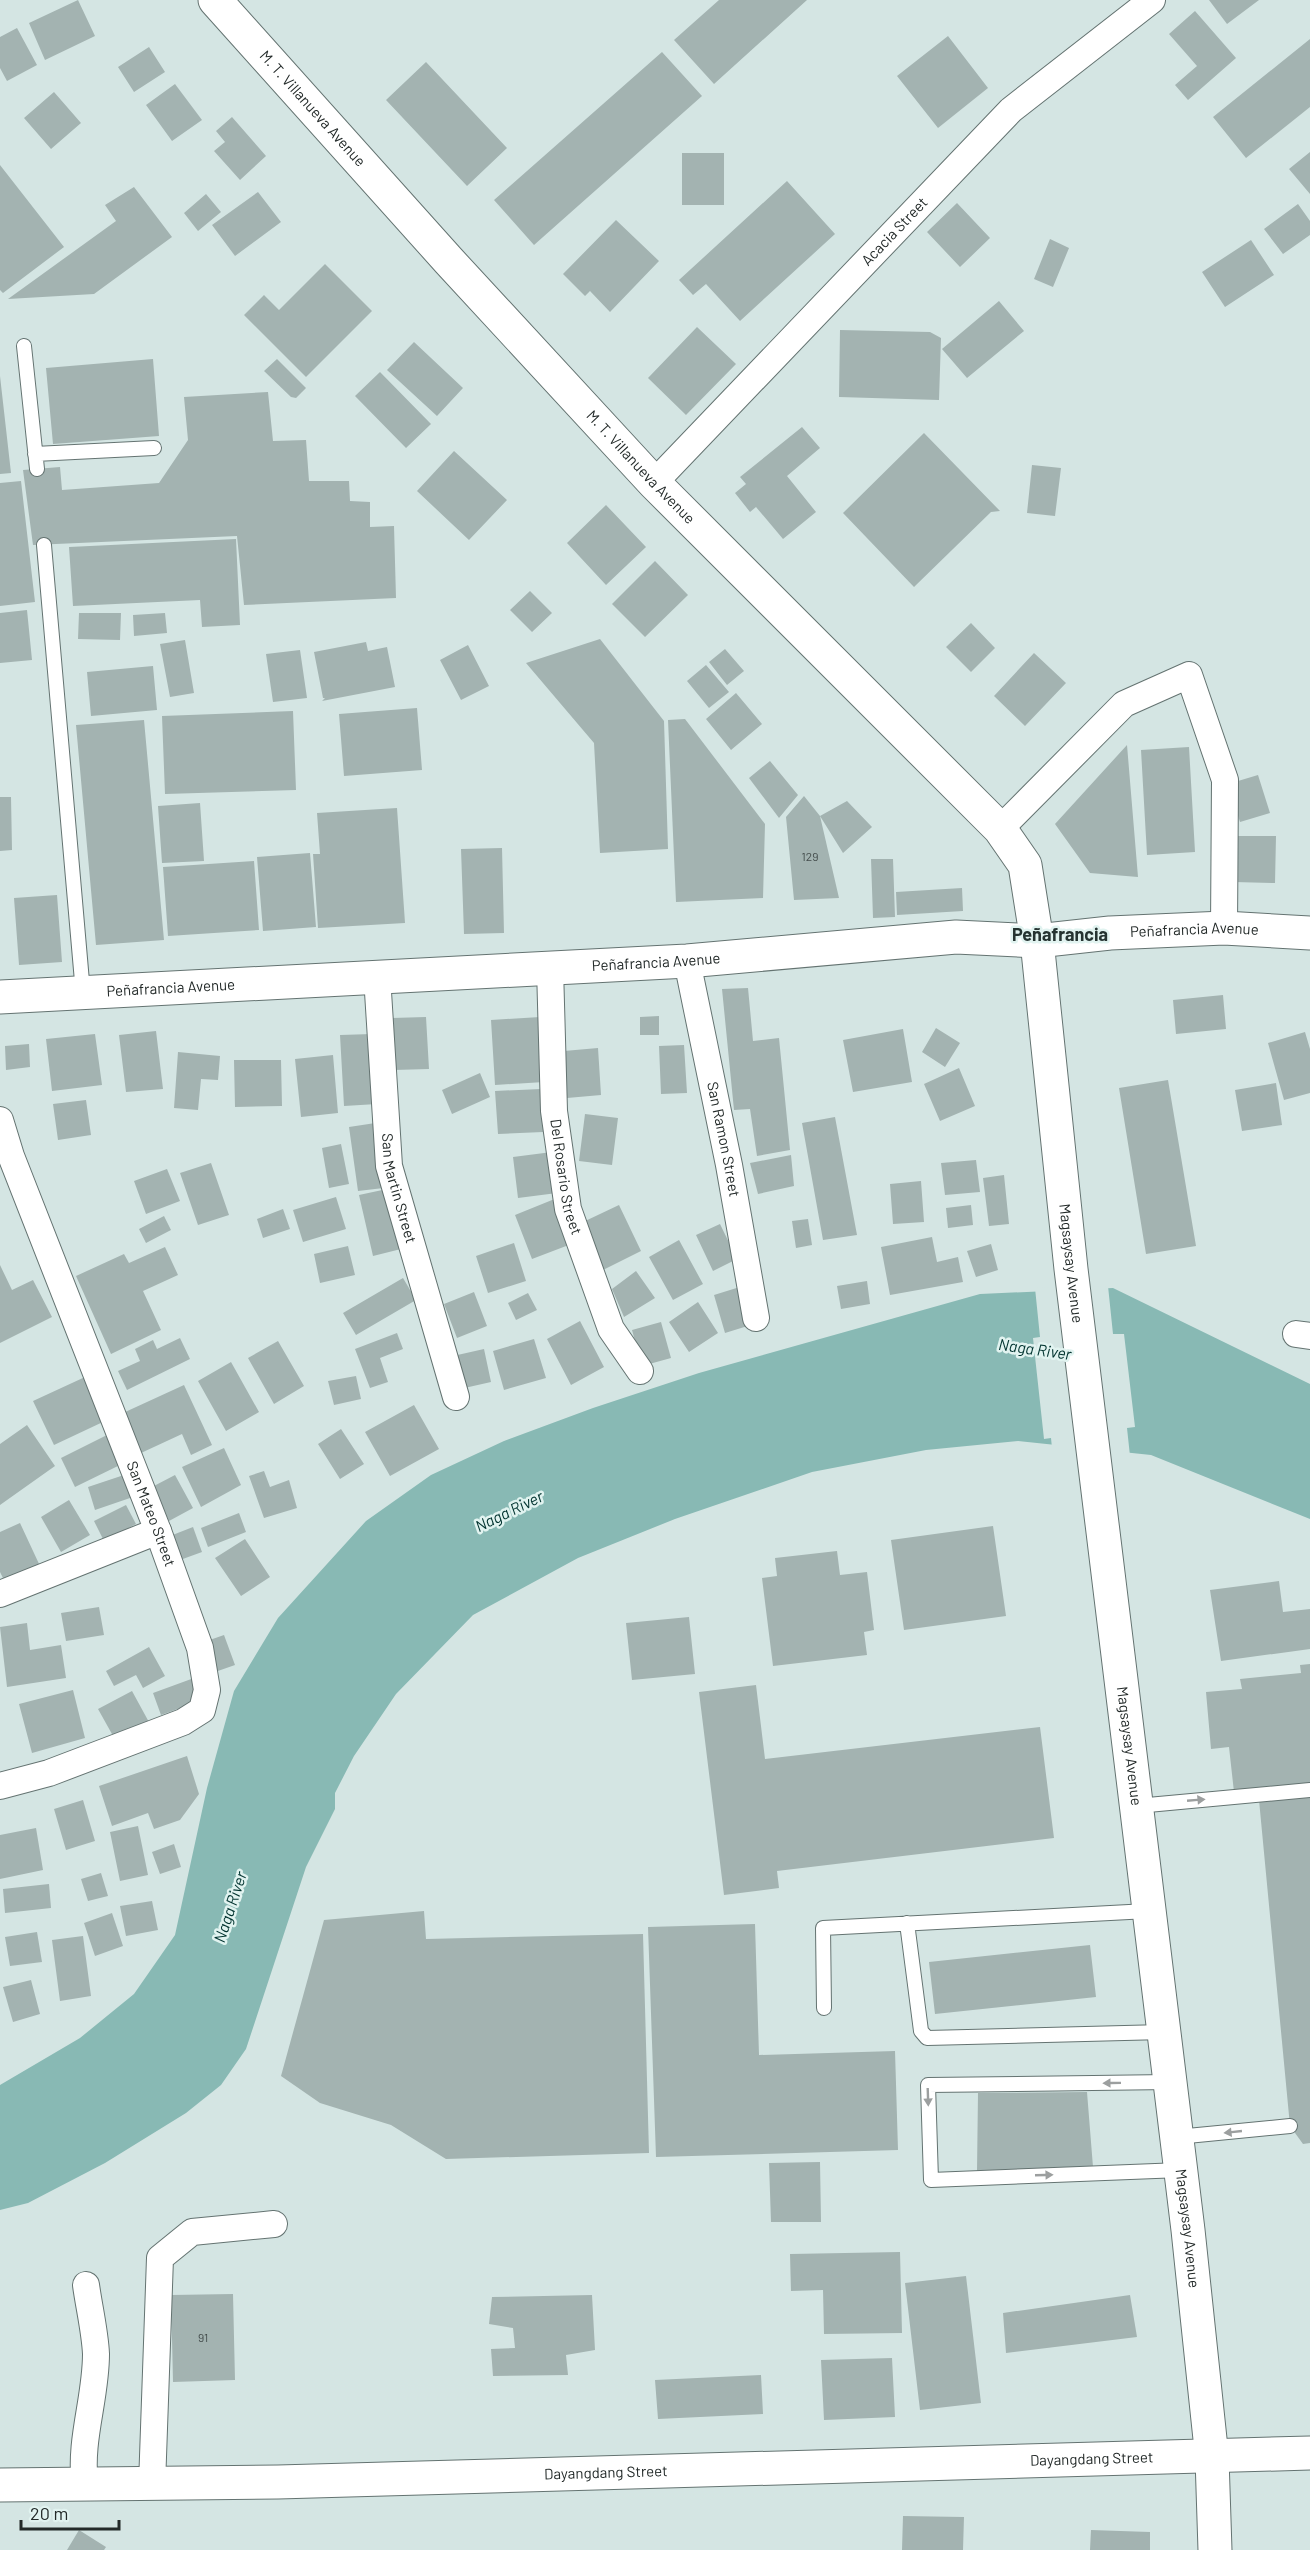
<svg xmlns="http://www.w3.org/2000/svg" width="1310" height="2550" viewBox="0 0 1310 2550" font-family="Barlow,sans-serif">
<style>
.water{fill:#88b9b4}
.pier{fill:#d4e5e3}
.building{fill:#a3b3b1}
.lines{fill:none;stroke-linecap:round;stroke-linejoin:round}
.lane-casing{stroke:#647371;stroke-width:16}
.street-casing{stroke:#647371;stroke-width:28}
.secondary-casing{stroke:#647371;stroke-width:35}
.lane{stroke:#fff;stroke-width:14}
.street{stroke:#fff;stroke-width:26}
.secondary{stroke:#fff;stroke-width:33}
.oneway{fill:#9c9f9f}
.labels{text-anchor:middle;stroke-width:5;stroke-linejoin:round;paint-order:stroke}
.number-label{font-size:12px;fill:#434c4b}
.street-label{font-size:15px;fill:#232a29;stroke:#e1f3f0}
.water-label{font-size:16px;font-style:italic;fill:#01332f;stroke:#e1f3f0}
.quarter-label{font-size:18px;font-weight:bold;fill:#253331;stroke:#e1f3f0}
</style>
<rect width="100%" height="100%" fill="#d4e5e3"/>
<path class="water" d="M1113 1288 1310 1384V1519L1151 1455 1018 1441 926 1450 812 1472 675 1519 578 1558 473 1615 396 1694 354 1756 335 1793V1809L306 1867 246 2049 221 2085 186 2113 105 2163 28 2203 0 2210V2085L80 2038 134 1994 175 1935 207 1788 234 1691 278 1618 366 1521 431 1475 504 1441 593 1408 699 1373 980 1294Z"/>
<path class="pier" d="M1108 1286 1113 1334H1124L1135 1427 1127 1428 1130 1456 1052 1448 1051 1438 1044 1439 1033 1338 1040 1337 1035 1288Z"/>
<path class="building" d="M78 0 95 36 45 60 29 23Z
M719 0H807L714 84 674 40Z
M1209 0H1259L1227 24Z
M1195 11 1236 58 1188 100 1175 85 1197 66 1169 34Z
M17 28 37 65 7 81 0 68V37Z
M948 36 988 88 938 128 897 76Z
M1310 39V107L1246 158 1213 117Z
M149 47 165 72 134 92 118 67Z
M662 52 702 96 534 245 494 200Z
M426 62 507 148 467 186 386 100Z
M175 84 202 120 172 141 146 105Z
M54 92 81 123 51 149 24 118Z
M232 117 266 156 240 180 214 151 225 142 216 131Z
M1310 152V194L1289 169Z
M682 153H724V205H682Z
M0 165 64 247 3 293 0 290Z
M787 181 835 234 740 321 706 284 693 295 679 280Z
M134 187 172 237 94 294 8 299 116 221 105 205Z
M258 192 281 222 235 256 212 225Z
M206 194 221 212 198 231 184 213Z
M957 203 990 238 960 267 927 232Z
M1298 204 1310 221V235L1283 254 1264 229Z
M616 220 659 261 610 312 590 291 585 296 563 274Z
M1050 239 1069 248 1053 287 1034 279Z
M1251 240 1274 275 1225 307 1202 272Z
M325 264 372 311 306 377 244 315 264 295 279 310Z
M999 301 1024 331 967 378 942 349Z
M697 327 736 364 686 415 648 378Z
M840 330 930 332 941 338 939 400 839 397Z
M414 342 463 388 437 416 387 370Z
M153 359 159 436 53 444 46 368Z
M277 359 306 388 296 398 291 397 264 371Z
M380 372 431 424 406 448 355 396Z
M0 376 11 473 0 474Z
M268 392 273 441 306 440 309 481H349L350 501 370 502V527L394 526 396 598 244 605 237 536 33 545 23 470 60 467 62 490 159 483 188 440 184 397Z
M802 427 820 448 787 476 816 512 783 539 756 507 750 512 735 493 746 484 740 477Z
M924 433 1000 511 991 512 914 587 843 513Z
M454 451 507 500 469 540 417 491Z
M1032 465 1061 468 1055 516 1027 513Z
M21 481 35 602 0 606V483Z
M606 505 646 547 606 585 567 543Z
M236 539 240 625 202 627 200 600 73 606 69 547Z
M655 561 688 595 645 637 612 604Z
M530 591 552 613 532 632 510 610Z
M27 610 32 660 0 663V613Z
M79 613H121L120 640 78 639Z
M165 613 167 633 134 636 133 615Z
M971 623 995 648 971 672 946 647Z
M600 639 664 721 668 849 600 853 594 743 526 663Z
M185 640 194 693 170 697 160 644Z
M366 642 368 651 387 647 395 687 322 701 325 698H323L314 652Z
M468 645 489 686 461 700 440 660Z
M725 649 744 671 727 685 709 662Z
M300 650 307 698 273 702 266 654Z
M1034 653 1066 683 1025 726 994 696Z
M706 665 729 692 709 708 687 681Z
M153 666 157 710 91 716 87 672Z
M736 693 762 724 731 750 706 719Z
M417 708 422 770 344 776 339 714Z
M293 711 296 790 165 794 162 716Z
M685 719 765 824 763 898 676 902 668 720Z
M144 720 164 940 96 945 76 725Z
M1127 745 1138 877 1090 873 1055 824Z
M1189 747 1195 852 1147 855 1141 750Z
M770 761 798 795 779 818 749 778Z
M1258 775 1270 813 1240 822 1228 784Z
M804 796 820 816 839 898 794 900 786 817Z
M0 797H11L12 850 0 851Z
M847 801 872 827 843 853 820 816Z
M200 803 204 861 162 863 158 806Z
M397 808 405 923 318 928 313 854H320L317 813Z
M1235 836H1276L1275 883 1234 882Z
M502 848 504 933 464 934 461 849Z
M310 853 316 927 263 931 257 857Z
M871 859H893L895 917 873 918Z
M254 861 259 930 168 936 163 867Z
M962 888 963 911 897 915 896 892Z
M57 895 62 962 19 965 14 898Z
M748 988 753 1041 779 1038 790 1150 757 1156 750 1109 734 1110 722 989Z
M1223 995 1226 1029 1176 1034 1173 1000Z
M659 1016V1035H640V1017Z
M426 1017 429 1069 394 1070 392 1018Z
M540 1017 544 1082 495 1085 491 1020Z
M936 1028 960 1043 945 1067 922 1052Z
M903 1029 912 1082 853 1092 843 1040Z
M156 1031 163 1089 126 1092 119 1035Z
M1305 1032 1310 1049V1093L1284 1100 1268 1043Z
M95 1034 102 1085 52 1091 46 1039Z
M372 1034 377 1104 344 1106 340 1035Z
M29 1044 30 1067 6 1070 5 1046Z
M684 1045 687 1093 661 1094 659 1046Z
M598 1048 601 1095 567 1098 564 1051Z
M178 1052 220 1056 218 1080 201 1079 198 1110 174 1108Z
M333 1055 338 1113 301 1117 295 1059Z
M234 1060H281L282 1106 235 1107Z
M959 1068 975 1106 940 1121 924 1084Z
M480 1073 490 1097 452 1114 442 1090Z
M1168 1080 1196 1246 1146 1254 1119 1088Z
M1276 1083 1282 1125 1242 1131 1235 1090Z
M541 1089 543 1132 498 1134 495 1091Z
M86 1100 91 1135 58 1140 53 1104Z
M585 1114 618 1118 612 1165 579 1161Z
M835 1117 857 1235 823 1240 802 1123Z
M382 1122 392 1187 358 1191 349 1127Z
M341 1144 349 1184 329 1188 322 1148Z
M552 1152 557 1193 518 1198 513 1157Z
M791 1155 794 1186 758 1194 750 1163Z
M976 1160 980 1192 945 1195 941 1163Z
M211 1163 229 1215 198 1225 180 1173Z
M167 1169 180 1201 146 1214 134 1181Z
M1004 1175 1009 1224 989 1226 983 1178Z
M921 1181 924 1222 893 1224 890 1184Z
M387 1189 401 1249 373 1256 359 1195Z
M336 1197 346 1229 303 1242 293 1210Z
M557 1198 574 1243 532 1259 515 1215Z
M619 1205 641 1251 603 1270 581 1223Z
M971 1205 973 1225 948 1228 946 1208Z
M283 1209 290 1229 263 1238 257 1219Z
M164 1216 171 1230 146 1243 139 1229Z
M808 1219 812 1245 796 1248 792 1221Z
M720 1224 737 1259 713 1271 696 1235Z
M932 1237 937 1262 958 1257 963 1282 890 1295 881 1247Z
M679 1240 703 1284 673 1300 649 1257Z
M514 1243 526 1281 488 1293 476 1256Z
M991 1244 998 1270 976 1277 967 1251Z
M348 1246 355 1275 320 1283 314 1254Z
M165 1247 178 1275 143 1291 161 1330 111 1354 76 1276 124 1254 129 1263Z
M0 1265 12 1290 33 1280 52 1317 0 1343Z
M636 1271 655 1298 624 1317 612 1289Z
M403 1278 416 1300 356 1335 343 1313Z
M867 1281 870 1304 841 1309 837 1286Z
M743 1286 754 1324 725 1333 714 1295Z
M474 1292 487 1326 457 1338 444 1304Z
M528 1293 537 1310 516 1320 508 1303Z
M698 1302 718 1333 689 1352 669 1322Z
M580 1321 604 1367 571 1385 547 1339Z
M661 1322 671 1358 642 1366 632 1330Z
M397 1333 403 1349 380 1358 388 1382 370 1388 355 1349Z
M180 1338 190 1359 127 1390 118 1371 140 1361 135 1349 153 1340 157 1349Z
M534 1339 546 1378 504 1390 493 1351Z
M278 1341 304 1386 274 1404 248 1358Z
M484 1349 491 1382 460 1389 453 1356Z
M231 1362 259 1412 226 1431 198 1381Z
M356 1376 361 1399 334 1405 328 1381Z
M85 1377 105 1421 54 1445 33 1401Z
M184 1385 212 1445 191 1455 182 1434 141 1453 123 1413Z
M414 1405 439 1449 390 1476 365 1432Z
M27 1425 55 1466 0 1505V1444Z
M341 1429 364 1464 340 1479 318 1444Z
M107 1435 122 1464 75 1487 61 1458Z
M224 1448 241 1485 201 1507 182 1467Z
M264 1471 270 1487 289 1480 297 1508 264 1518 249 1476Z
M130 1473V1498L95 1510 88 1487Z
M175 1475 193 1508 169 1521 152 1487Z
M69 1500 90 1535 61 1552 41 1517Z
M126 1505 136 1524 104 1541 94 1521Z
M239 1513 246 1532 208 1547 201 1528Z
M20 1523 40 1566 5 1582 0 1572V1532Z
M993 1526 1006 1616 904 1630 891 1540Z
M193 1527 202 1552 180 1560 170 1536Z
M245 1539 270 1577 241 1596 215 1558Z
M837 1551 840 1575 867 1572 874 1630 864 1632 867 1655 773 1666 762 1578 777 1576 775 1558Z
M1279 1581 1283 1612 1310 1609V1649L1221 1661 1210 1590Z
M99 1607 104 1635 66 1641 61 1613Z
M689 1617 695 1674 632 1680 626 1623Z
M27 1623 30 1650 61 1645 66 1678 7 1687 0 1627Z
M224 1635 235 1665 215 1672 204 1642Z
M149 1647 165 1676 143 1688 136 1675 114 1686 106 1671Z
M1310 1664V1785L1234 1792 1229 1747 1211 1749 1206 1692 1242 1689 1240 1679 1301 1673 1300 1665Z
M194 1678 202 1700 161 1715 153 1693Z
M756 1685 765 1759 1040 1727 1054 1838 777 1871 779 1888 724 1895 699 1692Z
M73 1690 85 1738 32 1753 19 1704Z
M132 1691 150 1724 117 1743 98 1709Z
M187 1756 199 1794 180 1820 154 1829 148 1813 112 1826 99 1786Z
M1310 1794V2143L1303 2144 1290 2126 1259 1800Z
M83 1800 95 1841 66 1850 54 1809Z
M138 1826 148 1875 120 1881 110 1832Z
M36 1828 43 1870 0 1879V1835Z
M174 1844 181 1867 160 1874 152 1852Z
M101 1873 108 1896 88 1901 81 1879Z
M49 1884 51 1908 5 1913 3 1889Z
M152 1901 158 1930 126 1936 120 1906Z
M424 1911 426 1939 643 1934 649 2153 446 2159 391 2125 320 2103 281 2076 324 1920Z
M112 1913 123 1946 95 1956 84 1923Z
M755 1924 759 2055 895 2051 898 2150 656 2157 648 1927Z
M37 1932 42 1962 10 1966 5 1937Z
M83 1936 91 1996 60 2001 52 1940Z
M1090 1945 1096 1997 935 2014 929 1962Z
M31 1980 40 2014 13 2022 3 1987Z
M1087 2092 1093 2167 977 2171 978 2093Z
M820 2162 821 2222H771L769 2163Z
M900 2252 902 2333 824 2334 823 2290 791 2291 790 2254Z
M966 2276 981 2403 920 2410 905 2283Z
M233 2294 235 2380 173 2382 171 2295Z
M592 2295 595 2350 566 2355 568 2375 493 2376 491 2349 515 2348 513 2328 489 2324 492 2297Z
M1130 2295 1137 2337 1006 2353 1003 2313Z
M892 2358 895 2417 824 2420 821 2360Z
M761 2375 763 2414 658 2419 655 2380Z
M903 2516 964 2517 963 2550H902Z
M79 2530 106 2547 104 2550H67Z
M1091 2530 1150 2532V2550H1090Z"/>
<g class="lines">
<defs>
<path id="lane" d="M24 346 37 469
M35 454 154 448
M44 545 83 993
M1137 1806 1310 1790
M907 1923 921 2031 927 2038 1164 2032
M824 2008 823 1928 1148 1911
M1170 2082 928 2085 931 2180 1181 2170
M1177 2137 1290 2126"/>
<g id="street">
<path id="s1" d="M654 483 1011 110 1152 0"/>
<path d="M1000 829 1124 704 1189 675 1225 780 1224 928"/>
<path id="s2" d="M687 961 729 1165 756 1318"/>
<path id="s3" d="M550 968 554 1111 568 1209 611 1329 640 1371"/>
<path id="s4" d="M377 976 389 1166 456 1397"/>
<path id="s5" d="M0 1120 11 1156 158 1531 200 1648 207 1690 202 1710 183 1722 49 1773 0 1786"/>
<path d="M1296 1334 1310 1336"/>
<path d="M0 1594 158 1531"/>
<path d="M85 2485C79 2440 96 2399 96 2354 95 2332 89 2307 86 2285"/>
<path d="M152 2485 160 2258 192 2232 274 2224"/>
</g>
<g id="secondary">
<path id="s6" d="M215 0 449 261 654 483 1000 829 1025 865 1037 941 1071 1269 1188 2230 1212 2458 1215 2550"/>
<path id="s7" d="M0 997 687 961 956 937 1037 941 1110 933 1224 928 1310 933"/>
<path id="s8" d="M0 2485 278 2482 1310 2453"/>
</g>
</defs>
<use href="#lane" class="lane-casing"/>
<use href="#street" class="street-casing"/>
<use href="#secondary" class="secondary-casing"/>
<use href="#lane" class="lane"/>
<use href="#street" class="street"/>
<use href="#secondary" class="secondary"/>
</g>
<defs><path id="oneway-solid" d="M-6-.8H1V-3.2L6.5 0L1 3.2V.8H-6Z" transform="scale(1.5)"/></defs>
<g class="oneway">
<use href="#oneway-solid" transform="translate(1196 1800) rotate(-5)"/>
<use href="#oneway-solid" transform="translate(1112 2083) rotate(179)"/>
<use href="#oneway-solid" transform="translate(928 2097) rotate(88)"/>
<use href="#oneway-solid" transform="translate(1233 2132) rotate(174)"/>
<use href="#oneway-solid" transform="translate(1044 2175) rotate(-2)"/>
</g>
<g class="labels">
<g class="number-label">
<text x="810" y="861">129</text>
<text x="203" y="2342">91</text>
</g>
<g class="street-label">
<text dy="5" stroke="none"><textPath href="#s6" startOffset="146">M. T. Villanueva Avenue</textPath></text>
<text dy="5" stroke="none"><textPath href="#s1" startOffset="348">Acacia Street</textPath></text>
<text dy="5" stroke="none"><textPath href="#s6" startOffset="632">M. T. Villanueva Avenue</textPath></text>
<text dy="5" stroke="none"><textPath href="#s7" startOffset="1197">Peñafrancia Avenue</textPath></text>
<text dy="5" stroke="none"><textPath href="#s7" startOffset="657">Peñafrancia Avenue</textPath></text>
<text dy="5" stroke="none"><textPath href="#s7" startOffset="171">Peñafrancia Avenue</textPath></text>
<text dy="5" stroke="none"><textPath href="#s2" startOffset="182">San Ramon Street</textPath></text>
<text dy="5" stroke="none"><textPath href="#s3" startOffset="210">Del Rosario Street</textPath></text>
<text dy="5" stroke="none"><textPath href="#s4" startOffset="214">San Martin Street</textPath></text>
<text dy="5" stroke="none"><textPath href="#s6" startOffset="1587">Magsaysay Avenue</textPath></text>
<text dy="5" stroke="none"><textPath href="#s5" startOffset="422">San Mateo Street</textPath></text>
<text dy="5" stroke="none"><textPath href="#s6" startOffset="2073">Magsaysay Avenue</textPath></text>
<text dy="5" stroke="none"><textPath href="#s6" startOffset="2559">Magsaysay Avenue</textPath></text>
<text dy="5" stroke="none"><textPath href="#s8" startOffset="1092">Dayangdang Street</textPath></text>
<text dy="5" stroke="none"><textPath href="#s8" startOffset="606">Dayangdang Street</textPath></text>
</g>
<g class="water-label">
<text transform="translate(1035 1349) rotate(8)" y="6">Naga River</text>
<text transform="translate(509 1511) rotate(-26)" y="6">Naga River</text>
<text transform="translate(230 1907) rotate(-72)" y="6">Naga River</text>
</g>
<g class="quarter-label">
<text x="1060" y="941">Peñafrancia</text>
</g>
</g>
<path d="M21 2520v9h98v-9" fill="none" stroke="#232a29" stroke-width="3"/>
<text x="30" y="2520" font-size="18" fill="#232a29" stroke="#e1f3f0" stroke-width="4.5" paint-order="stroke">20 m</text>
</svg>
